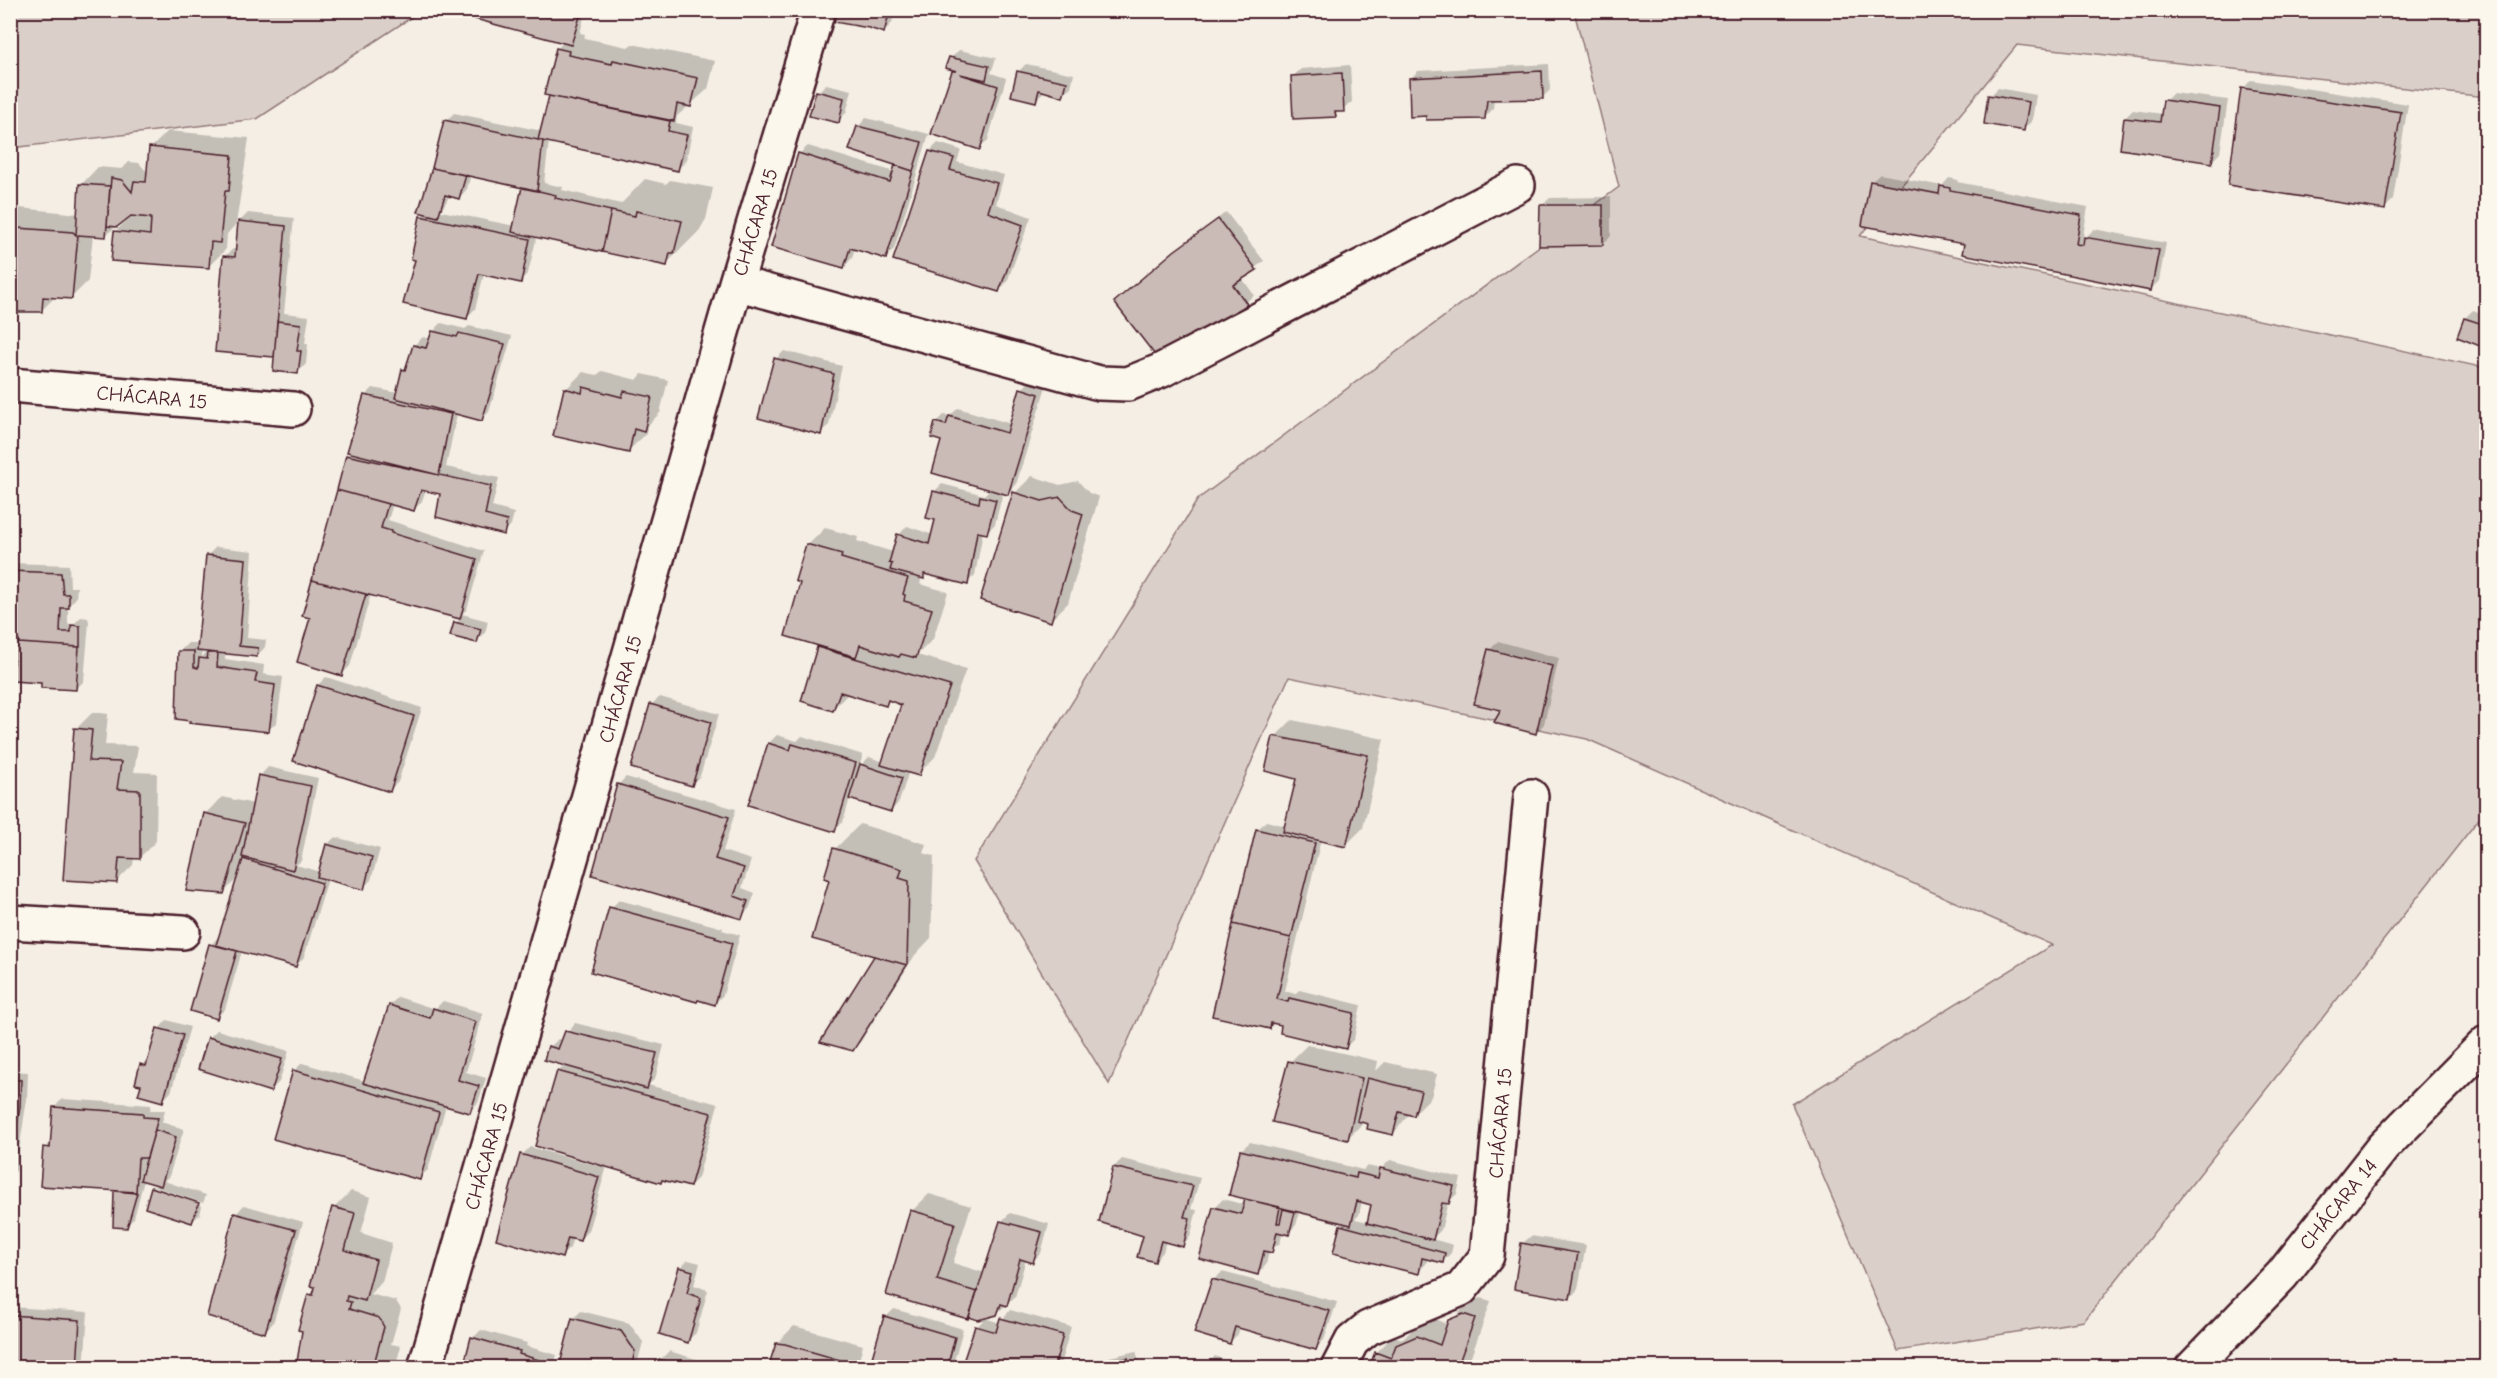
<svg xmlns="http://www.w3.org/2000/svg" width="2497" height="1378" viewBox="0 0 2497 1378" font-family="'Comic Neue',sans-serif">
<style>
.green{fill:#dbd0c9;stroke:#92787a;stroke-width:1.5}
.shadow{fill:#0003;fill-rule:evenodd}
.building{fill:#cabbb6;stroke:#4a1f2b;stroke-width:1.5}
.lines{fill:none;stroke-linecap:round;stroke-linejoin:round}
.minor-casing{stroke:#4a1f2b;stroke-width:38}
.minor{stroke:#fbf7ec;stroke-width:33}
.labels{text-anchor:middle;stroke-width:5;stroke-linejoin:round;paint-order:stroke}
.street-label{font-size:20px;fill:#4a1f2b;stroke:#fbf7ec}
</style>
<rect width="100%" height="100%" fill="#f4eee4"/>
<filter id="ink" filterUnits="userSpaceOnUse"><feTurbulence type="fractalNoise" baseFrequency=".0167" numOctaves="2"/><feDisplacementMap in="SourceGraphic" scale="12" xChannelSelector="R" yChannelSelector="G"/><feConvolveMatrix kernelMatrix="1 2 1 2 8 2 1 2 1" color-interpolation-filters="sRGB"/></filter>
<g filter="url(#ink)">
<path class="green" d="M10 11 11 10 421 11 257 119 11 148Z
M1574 11H2486V97L2017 45 1860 236 2486 368V810L2084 1321 1898 1351 1792 1104 2052 945 1587 739 1289 677 1109 1084 974 861 1198 499 1619 187Z"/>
<path class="shadow" d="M478 10H586L580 33 585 34 584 38 628 47 632 44 715 61 708 89 677 116 676 123 693 127 686 161 678 169 549 141 544 183 563 187 562 190 621 204 645 179 666 184 670 180 713 188 706 219 699 231 666 264 537 236 528 273 520 281 484 274 475 309 467 317 417 259 421 217 426 212 446 121 454 113 542 131 557 49 564 41ZM471 174 524 186 515 226 441 211 450 195 459 198 467 189Z
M839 10H895L892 23 884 32Z
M959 50 996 58 991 73 1006 78 988 140 980 148 954 72 956 69 951 58Z
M1026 64 1074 74 1071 87 1062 95 1045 90 1036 100 1018 72Z
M1549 64 1550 90 1542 98H1494L1493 109 1485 117 1410 79 1418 71Z
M1350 65 1352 102 1334 115 1292 77 1301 69Z
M2251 80 2408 104 2393 200 2385 208 2243 89Z
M826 84 852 90 846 113 838 121 818 92Z
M1998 88 2036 95 2032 121 2023 129 1990 96Z
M2173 93 2228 100 2220 153 2211 162 2125 118 2133 110 2163 114 2165 101Z
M866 118 929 134 894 249 886 257 855 248 852 258 844 267 799 154 808 146 895 172 897 164 858 127Z
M168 131 249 138 236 224 227 234 226 249 209 266 115 232 130 217 128 216 105 236 93 235 88 281 71 298 56 296 41 311 10 309V207L79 214 81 185 98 167 122 169 129 162 139 163 146 171 149 168 151 148Z
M938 143 961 150 957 162 1004 175 996 204 1031 217 1007 282 998 291 930 151Z
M1880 174 1942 186 1949 178 1958 180 1957 182 2088 207 2083 236H2087L2094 229 2166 243 2159 281 2151 289 1965 243 1871 182Z
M1611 197V236L1603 244 1541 206 1550 198Z
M1226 212 1264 261 1242 278 1254 295 1238 309 1241 312 1232 321 1124 294Z
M248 213 294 218 284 313 309 316 305 343H308L306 364 298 372 276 355 216 350 224 257 233 249H237L240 221Z
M2473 310 2486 315V343L2484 346 2465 318Z
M441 323 465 329 469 326 512 336 489 412 481 420 457 414 446 467 499 478 492 507 514 513 511 525 503 533 442 493 426 489 422 501 414 510 393 504 388 520 484 551 467 609 462 614 488 621 485 633 477 641 456 623 461 618 371 594 350 666 341 675 312 617 304 614 348 456 352 452 365 396 373 388 398 393 404 370 408 366 414 345 423 337 430 339 433 332Z
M784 351 842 366 829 425 820 433 776 359Z
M602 371 637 380 642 374 668 380 660 413 647 426 646 434 628 451 566 389 583 372 597 375Z
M1030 381 1046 386 1016 485 1008 493 1003 492 995 524 987 532H983L975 575 967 583 927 573 922 577 920 584 948 592 933 639 917 655 966 669 935 757 918 774 909 771 899 802 891 811 850 798 843 822 834 830 769 743 777 735 797 741 802 736 863 755 859 767 869 757 884 762 903 704 891 699 886 704 849 693 833 709 818 648 821 645 802 582 808 545 825 528 858 537 857 541 893 552 899 535 907 526 933 535 937 519 934 492 942 484 984 495 991 488 943 440 936 423 944 415 950 416 958 408 1011 424 1022 389Z
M1032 476 1060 485 1078 481 1089 493 1099 497 1068 603 1051 620 1015 493Z
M216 547 253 551 247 638 266 640 265 647 257 656 225 652V659L264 665 263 674 283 677 277 722 268 730 191 722 180 651 188 643H199L207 556ZM202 650 208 651 202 657Z
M10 563 69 565 70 587H77L76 598 68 606V624H74L81 617 88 618 89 622 84 681 76 689 42 681 15 653 21 639 10 638Z
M1498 641 1559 658 1544 724 1536 733 1503 709 1490 650Z
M326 677 422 708 398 782 390 790 295 760 318 685Z
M660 697 719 714 700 776 692 784 651 705Z
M93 712 108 714 105 745 138 746 134 772 157 773 156 841 139 858H134L133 865 116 882 76 729Z
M1292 720 1384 739 1363 828 1346 845 1321 839 1285 991 1295 994 1299 990 1361 1005 1354 1039 1346 1047 1283 1024 1275 1022 1270 1027 1258 829 1266 821 1286 826 1298 778 1275 737Z
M268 767 318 778 301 861 296 865 320 872 327 845 335 837 380 849 371 880 363 888 328 879 304 957 296 966 242 951 225 1009 216 1018 211 945 219 936 238 878 224 892 205 814 222 797 254 804 260 776Z
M626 777 736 809 723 851 751 860 742 888 755 893 749 909 741 917 618 785Z
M860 824 926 844 923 853 934 856 931 938 915 955 861 1041 852 1050 877 955 831 879 835 849Z
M619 900 723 928 722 930 740 935 723 995 715 1003 611 908Z
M398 997 435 1009 443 1001 483 1013 466 1072 486 1078 478 1103 469 1111 446 1105 428 1170 419 1178 294 1071 302 1063 365 1081 390 1005Z
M167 1020 190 1027 171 1092 163 1100 143 1084 141 1066 149 1058 159 1029Z
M575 1023 664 1045 655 1079 648 1085 718 1104 698 1178 690 1186 664 1179 661 1181 607 1166 588 1231 580 1239 573 1237 570 1248 561 1256 522 1155 530 1147 599 1166 558 1072 566 1064 550 1047 558 1039 563 1040Z
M217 1030 289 1051 279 1082 271 1090 209 1038Z
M1307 1045 1378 1061 1376 1071 1385 1062 1437 1074 1431 1097 1414 1114 1410 1113 1393 1134 1365 1121 1348 1138 1290 1062Z
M10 1071 28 1072 27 1098 16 1171 10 1177Z
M62 1099 151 1105 150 1110H165L162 1122 184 1129 169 1176 164 1181 206 1195 203 1203 156 1187V1190L202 1206 200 1214 192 1222 153 1188 157 1183 144 1180 134 1218 126 1227 115 1226 116 1190 45 1148 52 1141 54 1108ZM145 1157H149L145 1167Z
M1250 1142 1363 1170 1367 1166 1381 1169 1390 1160 1461 1178 1457 1194 1448 1202 1441 1230 1432 1239 1453 1245 1451 1253 1443 1261 1428 1258 1426 1264 1418 1272 1342 1226 1346 1222 1300 1211 1296 1225 1288 1233 1283 1232 1280 1243 1269 1251 1266 1265 1258 1273 1214 1208 1223 1199 1245 1205 1247 1198 1241 1150ZM1362 1201 1373 1204 1368 1222 1355 1219 1359 1215Z
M1122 1159 1200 1178 1191 1209 1197 1210 1190 1237 1182 1245 1166 1241 1163 1252 1155 1261 1114 1167Z
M351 1191 371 1197 361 1233 392 1243 382 1282 370 1294 396 1301 401 1309 391 1344 401 1346 395 1368H296L310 1295 318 1286 334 1208Z
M929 1194 971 1206 953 1263 985 1273 1002 1221 1010 1213 1049 1224 1041 1253 1033 1261 1026 1259 1015 1297 996 1314 968 1318 888 1294 912 1211Z
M244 1205 303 1222 273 1323 265 1331 236 1214Z
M1531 1236 1586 1245 1578 1289 1570 1298 1522 1244Z
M688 1260 700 1263 694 1285 708 1290 696 1333 687 1341 680 1268Z
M1222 1272 1337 1302 1324 1340 1316 1348 1240 1327 1238 1334 1230 1342 1214 1280Z
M1481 1298 1491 1301 1467 1368H1371L1376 1353 1393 1336 1403 1339 1414 1328 1435 1319 1448 1325 1467 1304Z
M10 1307 88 1312 84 1368H10Z
M894 1309 963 1329 952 1368H871L886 1317Z
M1010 1310 1071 1327 1059 1368H962L977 1327 985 1318 1000 1323Z
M581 1311 629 1323 643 1342 636 1368H560L573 1319Z
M794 1326 863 1345 857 1368H769L777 1343Z
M481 1330 527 1343 526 1346 557 1355 553 1368H464L473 1338Z
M669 1351 722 1367 658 1368 660 1360Z
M1136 1351 1141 1368H1073L1075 1365Z
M1215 1356 1244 1368H1205Z"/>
<path class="building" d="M477 10H582L571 45 475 19Z
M838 10H890L884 33 869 28 834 22Z
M556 48 569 51 568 55 612 64 613 60 698 78 691 107 677 104 674 121 544 95Z
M949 57 989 66 986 80 960 74 998 86 980 150 931 134 952 71H957L945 68Z
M1017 71 1067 82 1063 97 1039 90 1036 102 1011 96Z
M1542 71 1543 99 1487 100 1485 119 1426 120V116L1410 117 1409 78Z
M1342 73 1344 112H1335L1336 117 1293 119 1291 76Z
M2241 88 2401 112 2385 210 2228 185Z
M816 91 844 98 839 123 809 116Z
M1988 95 2029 102 2024 131 1984 124Z
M549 96 670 121 668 131 687 135 678 171 538 140Z
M2163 100 2220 108 2212 163 2120 149 2124 118 2160 122Z
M444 120 543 141 537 191 432 168Z
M857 126 922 142 913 171 849 150Z
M149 147 232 155 229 191H225L220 243 211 242 209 268 111 261 114 231 150 235 151 218 131 216 117 227 107 226 111 178 122 180 132 192 134 181 146 182Z
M929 151 954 158 950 170 997 183 988 212 1023 225 999 292 893 260Z
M798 153 890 182 895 165 913 171 886 259 850 248 844 268 771 247Z
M432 168 466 175 459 199 445 195 438 217 418 212Z
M1870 181 1939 194 1940 186 1950 188V190L2081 215 2076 244 2083 245 2084 237 2159 250 2151 291 1962 254 1964 244 1864 226 1862 225Z
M79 184 110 186 106 237 78 235 72 299 43 297 42 312H10V224L18 225V228L73 232 76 235Z
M522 187 556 195 555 198 611 211 602 252 512 232Z
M1540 205H1603V245L1539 246Z
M611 211 635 216 636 211 682 221 674 253H670L667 266 602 252Z
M420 216 530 239 521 283 479 274 467 319 403 304 415 260 411 259Z
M1218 219 1257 270 1233 285 1247 304 1165 368 1114 302 1174 251Z
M238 221 286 226 274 357 215 352 223 256 235 257Z
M2464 318 2486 325 2485 348 2457 337Z
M277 321 301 324 297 351H301L298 374 273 371Z
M432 331 457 337 459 333 505 344 482 421 395 398 402 369 405 370 413 345 426 348Z
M774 358 834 374 821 435 758 418Z
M583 387 622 397 624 391 652 397 644 432 634 429 629 453 553 436 564 388 582 393Z
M1020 388 1039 394 1008 495 932 473 941 441 931 438 935 422 946 425 949 416 1007 433Z
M364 395 451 414 439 475 347 452Z
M346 455 491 486 485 515 507 521 504 535 436 517 440 494 421 490 414 511 337 490Z
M337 490 388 504 381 528 391 531V533L477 559 460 619 312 580Z
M933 491 979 503 980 496 996 500 987 534 977 532 968 585 924 574V579L890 570 892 564 889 563 897 534 929 544 935 520 926 518Z
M1013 492 1042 501 1060 497 1072 510 1083 514 1051 622 980 600Z
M806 544 842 554 841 558 908 578 903 594 905 595 904 601 932 609 916 658 901 654 899 657 860 645 856 657 785 636 800 583 795 581Z
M206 555 246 559 239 646 258 648 257 657 197 651Z
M10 571 61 573 63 594H69V608H61L60 632H71V625L80 626V647L19 643V640H10Z
M312 580 366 594 342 676 297 662 310 618 302 616Z
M454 622 481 629 477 643 450 636Z
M19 643 79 647 76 690 41 688V683L12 681 14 653 16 644Z
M817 647 950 686 919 776 881 765 901 705 888 700 886 706 840 692 833 711 801 701Z
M1488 649 1552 666 1536 734 1498 724 1494 722 1501 710 1474 704Z
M178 651H194V667L198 668 199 658 207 659 208 653H218L217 667 257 673 255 682 275 685 269 732 189 723 190 721 176 719Z
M317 685 414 716 390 792 293 761Z
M650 704 711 722 692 786 631 768Z
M74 728 92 730 89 761 121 762 117 789 140 790V859L119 858 117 883 63 880Z
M1273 736 1368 755 1346 847 1283 832 1296 779 1265 771Z
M768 743 790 750 792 744 856 763 835 832 748 805Z
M860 764 902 778 891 812 849 799Z
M258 775 311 786 293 870 242 857Z
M617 784 729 817 715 859 744 868 734 896 748 901 742 919 592 875Z
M204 813 245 823 224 894 186 891Z
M1256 829 1315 843 1291 938 1233 924Z
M326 844 372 857 364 890 317 877Z
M833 848 902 869 899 878 909 881 907 965 812 939 829 880 824 878Z
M243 859 322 883 296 967 216 945Z
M609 907 716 936 715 938 732 943 715 1005 698 1000 697 1002 591 972Z
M1233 924 1291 938 1277 999 1288 1002 1289 998 1354 1013 1346 1049 1280 1033 1281 1025 1271 1023 1270 1029 1212 1016Z
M209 944 237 951 217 1019 190 1011Z
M874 956 907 965 853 1051 820 1042Z
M389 1005 430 1018 433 1008 476 1022 458 1080 479 1086 470 1113 363 1083Z
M157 1028 183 1035 163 1102 138 1095 141 1085 135 1084 140 1064 146 1066Z
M565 1031 657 1053 647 1089 544 1060 548 1046 558 1049Z
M208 1037 282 1059 271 1092 198 1069Z
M1288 1061 1362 1078 1348 1140 1272 1122Z
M293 1070 439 1112 420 1180 273 1139Z
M557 1071 711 1113 690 1187 662 1180 661 1183 535 1146Z
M1367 1078 1421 1091 1414 1116 1399 1112 1393 1135 1367 1129 1368 1124 1357 1121Z
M10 1079 21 1080 20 1107 10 1169Z
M53 1107 143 1113V1117L158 1118 147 1158H138L136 1192 40 1186 43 1147 50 1148Z
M155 1130 176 1137 161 1186 140 1180Z
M1240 1150 1356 1178 1357 1173 1378 1178 1380 1168 1454 1186 1449 1204 1442 1203 1433 1240 1367 1223 1371 1205 1357 1201 1351 1225 1229 1195Z
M520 1154 599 1177 580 1241 568 1238 562 1258 496 1239Z
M1113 1167 1193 1186 1184 1217 1190 1218 1183 1247 1161 1241 1155 1262 1137 1257 1143 1236 1099 1222Z
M151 1187 199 1203 192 1223 145 1208Z
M114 1191 137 1193 127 1228 113 1227Z
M1245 1199 1280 1207 1277 1223H1280L1283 1209 1295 1212 1289 1235 1277 1232 1272 1253 1264 1251 1258 1275 1199 1259 1213 1207 1241 1214Z
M332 1207 355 1213 345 1250 376 1260 365 1301 347 1296 346 1301 351 1302 349 1309 379 1318 384 1327 375 1360 385 1363 383 1368H296L302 1331 298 1330 308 1294 313 1295 315 1287 310 1286Z
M910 1210 955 1223 937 1280 977 1292 968 1319 886 1295Z
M234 1213 296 1230 265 1333 207 1316Z
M1000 1221 1042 1232 1033 1263 1020 1259 1007 1306 1001 1304 997 1315 978 1320 969 1317Z
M1340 1225 1445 1253 1443 1263 1422 1258 1419 1274 1333 1253Z
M1521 1243 1578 1253 1570 1299 1514 1289Z
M679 1267 693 1271 687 1293 701 1298 688 1343 659 1334Z
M1212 1279 1330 1311 1316 1350 1235 1327 1230 1344 1194 1333Z
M1463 1314 1475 1318 1457 1368H1369L1375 1352 1391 1358 1396 1345 1417 1336 1440 1345 1448 1320Z
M10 1315 80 1320 77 1368H10Z
M884 1316 955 1337 947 1368H869Z
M572 1318 621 1331 635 1351 631 1368H559Z
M1000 1318 1063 1335 1054 1368H961L975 1326 996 1332Z
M471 1337 520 1351 519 1354 549 1363 548 1368H463Z
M776 1343 785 1344 847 1362 846 1368H768Z
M1128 1358 1131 1368H1089L1109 1363Z
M659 1359 688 1368H656Z"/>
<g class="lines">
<defs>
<path id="minor" d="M736 283 1099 383 1128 384 1160 371 1518 185
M10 385 293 409
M10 922 183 932
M425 1368 736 283 818 10
M1338 1368 1352 1341 1368 1328 1461 1289 1487 1256 1531 796
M2192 1368 2282 1275 2383 1147 2486 1043"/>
</defs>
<use href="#minor" class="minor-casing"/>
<use href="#minor" class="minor"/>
</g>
</g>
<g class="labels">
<g class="street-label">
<text transform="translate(755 222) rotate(-73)" y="7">CHÁCARA 15</text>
<text transform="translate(152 397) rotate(5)" y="7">CHÁCARA 15</text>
<text transform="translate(620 689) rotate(-74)" y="7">CHÁCARA 15</text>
<text transform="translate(1500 1123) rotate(-85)" y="7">CHÁCARA 15</text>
<text transform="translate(486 1156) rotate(-74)" y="7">CHÁCARA 15</text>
<text transform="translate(2338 1204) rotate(-51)" y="7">CHÁCARA 14</text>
</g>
</g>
<rect width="2497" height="1378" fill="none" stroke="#fbf7ec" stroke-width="36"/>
<rect x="18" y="18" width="2461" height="1342" fill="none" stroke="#4a1f2b" stroke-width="2" filter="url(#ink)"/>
</svg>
